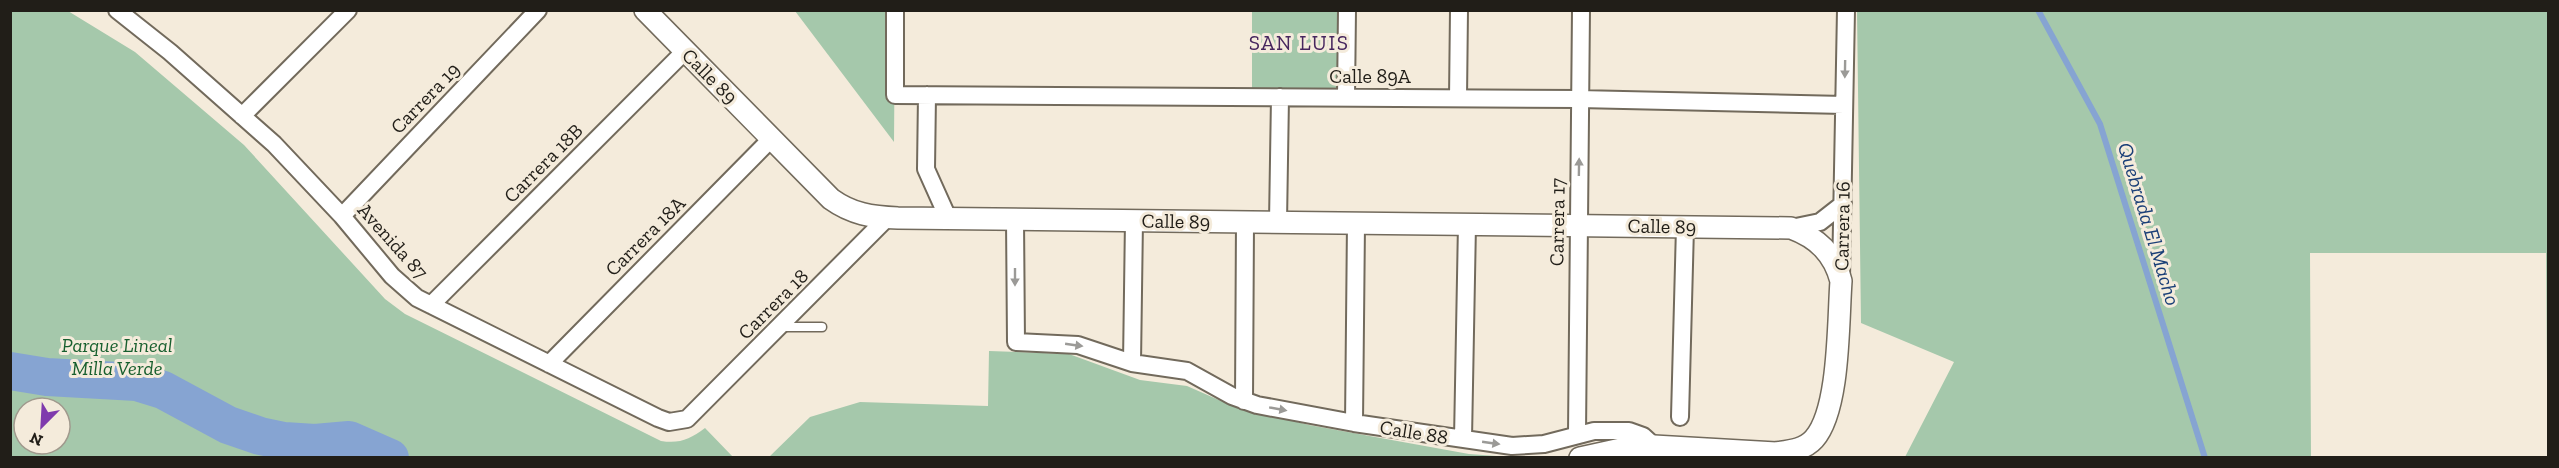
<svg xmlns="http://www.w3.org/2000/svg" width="2559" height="468" viewBox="0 0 2559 468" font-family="'Zilla Slab',serif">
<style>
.green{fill:#a5c8ab;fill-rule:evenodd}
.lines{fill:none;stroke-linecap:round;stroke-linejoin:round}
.stream{stroke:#86a4d2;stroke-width:6}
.river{stroke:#86a4d2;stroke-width:38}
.service-casing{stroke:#726a5c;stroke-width:11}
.minor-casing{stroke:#726a5c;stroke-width:20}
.tertiary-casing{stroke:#726a5c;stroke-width:24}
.service{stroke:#fff;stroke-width:8}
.minor{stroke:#fff;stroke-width:16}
.tertiary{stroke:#fff;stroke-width:21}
.oneway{fill:#9b9a97}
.labels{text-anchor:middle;stroke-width:6;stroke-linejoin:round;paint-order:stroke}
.street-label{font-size:20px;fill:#211e18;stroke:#f4ebdb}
.park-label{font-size:20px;font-style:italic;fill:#175f2e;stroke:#f4ebdb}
.neighbourhood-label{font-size:21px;letter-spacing:1.5px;fill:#46265e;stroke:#f4ebdb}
.water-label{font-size:21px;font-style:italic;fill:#1a3f77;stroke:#f4ebdb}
</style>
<rect width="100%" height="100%" fill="#f4ebdb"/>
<path class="green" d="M10 11H68L135 52 244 145 385 299 405 314 661 441C680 444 690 439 705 428L733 457H11ZM24 408H60V444H24Z
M795 11H895L894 142Z
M1252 11H1345L1344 89H1252Z
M1857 11H2548V379H2547L2546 253H2310L2311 457H1905L1954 362 1861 323Z
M989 351 1069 354 1140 380 1187 386 1228 404 1309 425 1469 454 1510 457 768 458 810 417 860 402 988 406Z"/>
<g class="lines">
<path class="stream" d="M2038 10 2100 124 2205 458"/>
<path class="river" d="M10 371 47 377 137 382 163 390 228 425 260 436 284 441 315 443 349 440 390 458"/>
<defs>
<path id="service" d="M780 327H822"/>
<path id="minor" d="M117 10 170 52 274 144 342 216 392 276 417 298 658 418 669 422 687 419 888 217
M895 10V95L1579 99 1844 105
M927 95 926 169 948 218
M1346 97 1347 10
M1458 98 1459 10
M242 116 348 10
M342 216 538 10
M1015 219 1016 342 1078 345 1132 363 1187 371 1232 396 1257 405 1354 423 1512 446 1544 444 1594 431H1629L1643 436 1654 446
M1278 222 1280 97
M1791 228 1820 222 1843 204
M1841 277 1846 10
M431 305 685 51
M1132 363 1134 220
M549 364 772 138
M1244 401 1245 222
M1680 417 1685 227
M1354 423 1356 223
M1577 434 1581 10
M1463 439 1467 224"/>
<path id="tertiary" d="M645 10 831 199C852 214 871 217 898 218L1791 228C1818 238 1834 254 1841 281 1838 321 1840 410 1814 439 1804 450 1790 451 1776 453L1654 446 1621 449 1580 458"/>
</defs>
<use href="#service" class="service-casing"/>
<use href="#minor" class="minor-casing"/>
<use href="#tertiary" class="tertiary-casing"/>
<use href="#service" class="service"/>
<use href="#minor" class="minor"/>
<use href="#tertiary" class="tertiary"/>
</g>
<defs><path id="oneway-solid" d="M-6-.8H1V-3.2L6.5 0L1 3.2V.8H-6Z" transform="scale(1.5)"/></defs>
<g class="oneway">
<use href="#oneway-solid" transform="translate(1845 69) rotate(91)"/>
<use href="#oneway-solid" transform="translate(1579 167) rotate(-89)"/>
<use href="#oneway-solid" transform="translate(1015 277) rotate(90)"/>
<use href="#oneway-solid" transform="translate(1074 345) rotate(8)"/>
<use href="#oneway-solid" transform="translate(1278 409) rotate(10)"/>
<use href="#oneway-solid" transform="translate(1491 443) rotate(8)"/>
</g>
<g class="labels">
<g class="street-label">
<text transform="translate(710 76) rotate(45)" y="7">Calle 89</text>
<text x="1370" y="83">Calle 89A</text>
<text transform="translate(425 98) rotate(-46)" y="7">Carrera 19</text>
<text transform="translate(543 163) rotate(-45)" y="7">Carrera 18B</text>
<text transform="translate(1176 221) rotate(1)" y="7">Calle 89</text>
<text transform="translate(1557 222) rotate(-89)" y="7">Carrera 17</text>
<text transform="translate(1662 226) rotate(1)" y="7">Calle 89</text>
<text transform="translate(1842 226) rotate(-89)" y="7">Carrera 16</text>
<text transform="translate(645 236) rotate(-45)" y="7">Carrera 18A</text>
<text transform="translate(393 241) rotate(48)" y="7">Avenida 87</text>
<text transform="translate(773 304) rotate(-45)" y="7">Carrera 18</text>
<text transform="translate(1414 432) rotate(9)" y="7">Calle 88</text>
</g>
<g class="park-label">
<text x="117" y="352">Parque Lineal<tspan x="117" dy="23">Milla Verde</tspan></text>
</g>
<g class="neighbourhood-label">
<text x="1299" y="50">SAN LUIS</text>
</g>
<g class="water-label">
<text transform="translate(2149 224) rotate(73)" y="7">Quebrada El Macho</text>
</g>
</g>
<rect width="2559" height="468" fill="none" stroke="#211e18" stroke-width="24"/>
<g transform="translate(42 426) rotate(204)"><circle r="28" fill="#f4ebdb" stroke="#a0998d" stroke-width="1.5"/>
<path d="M0-4.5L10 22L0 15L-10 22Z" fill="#7f3aad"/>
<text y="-9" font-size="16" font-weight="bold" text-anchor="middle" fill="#211e18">N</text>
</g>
</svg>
